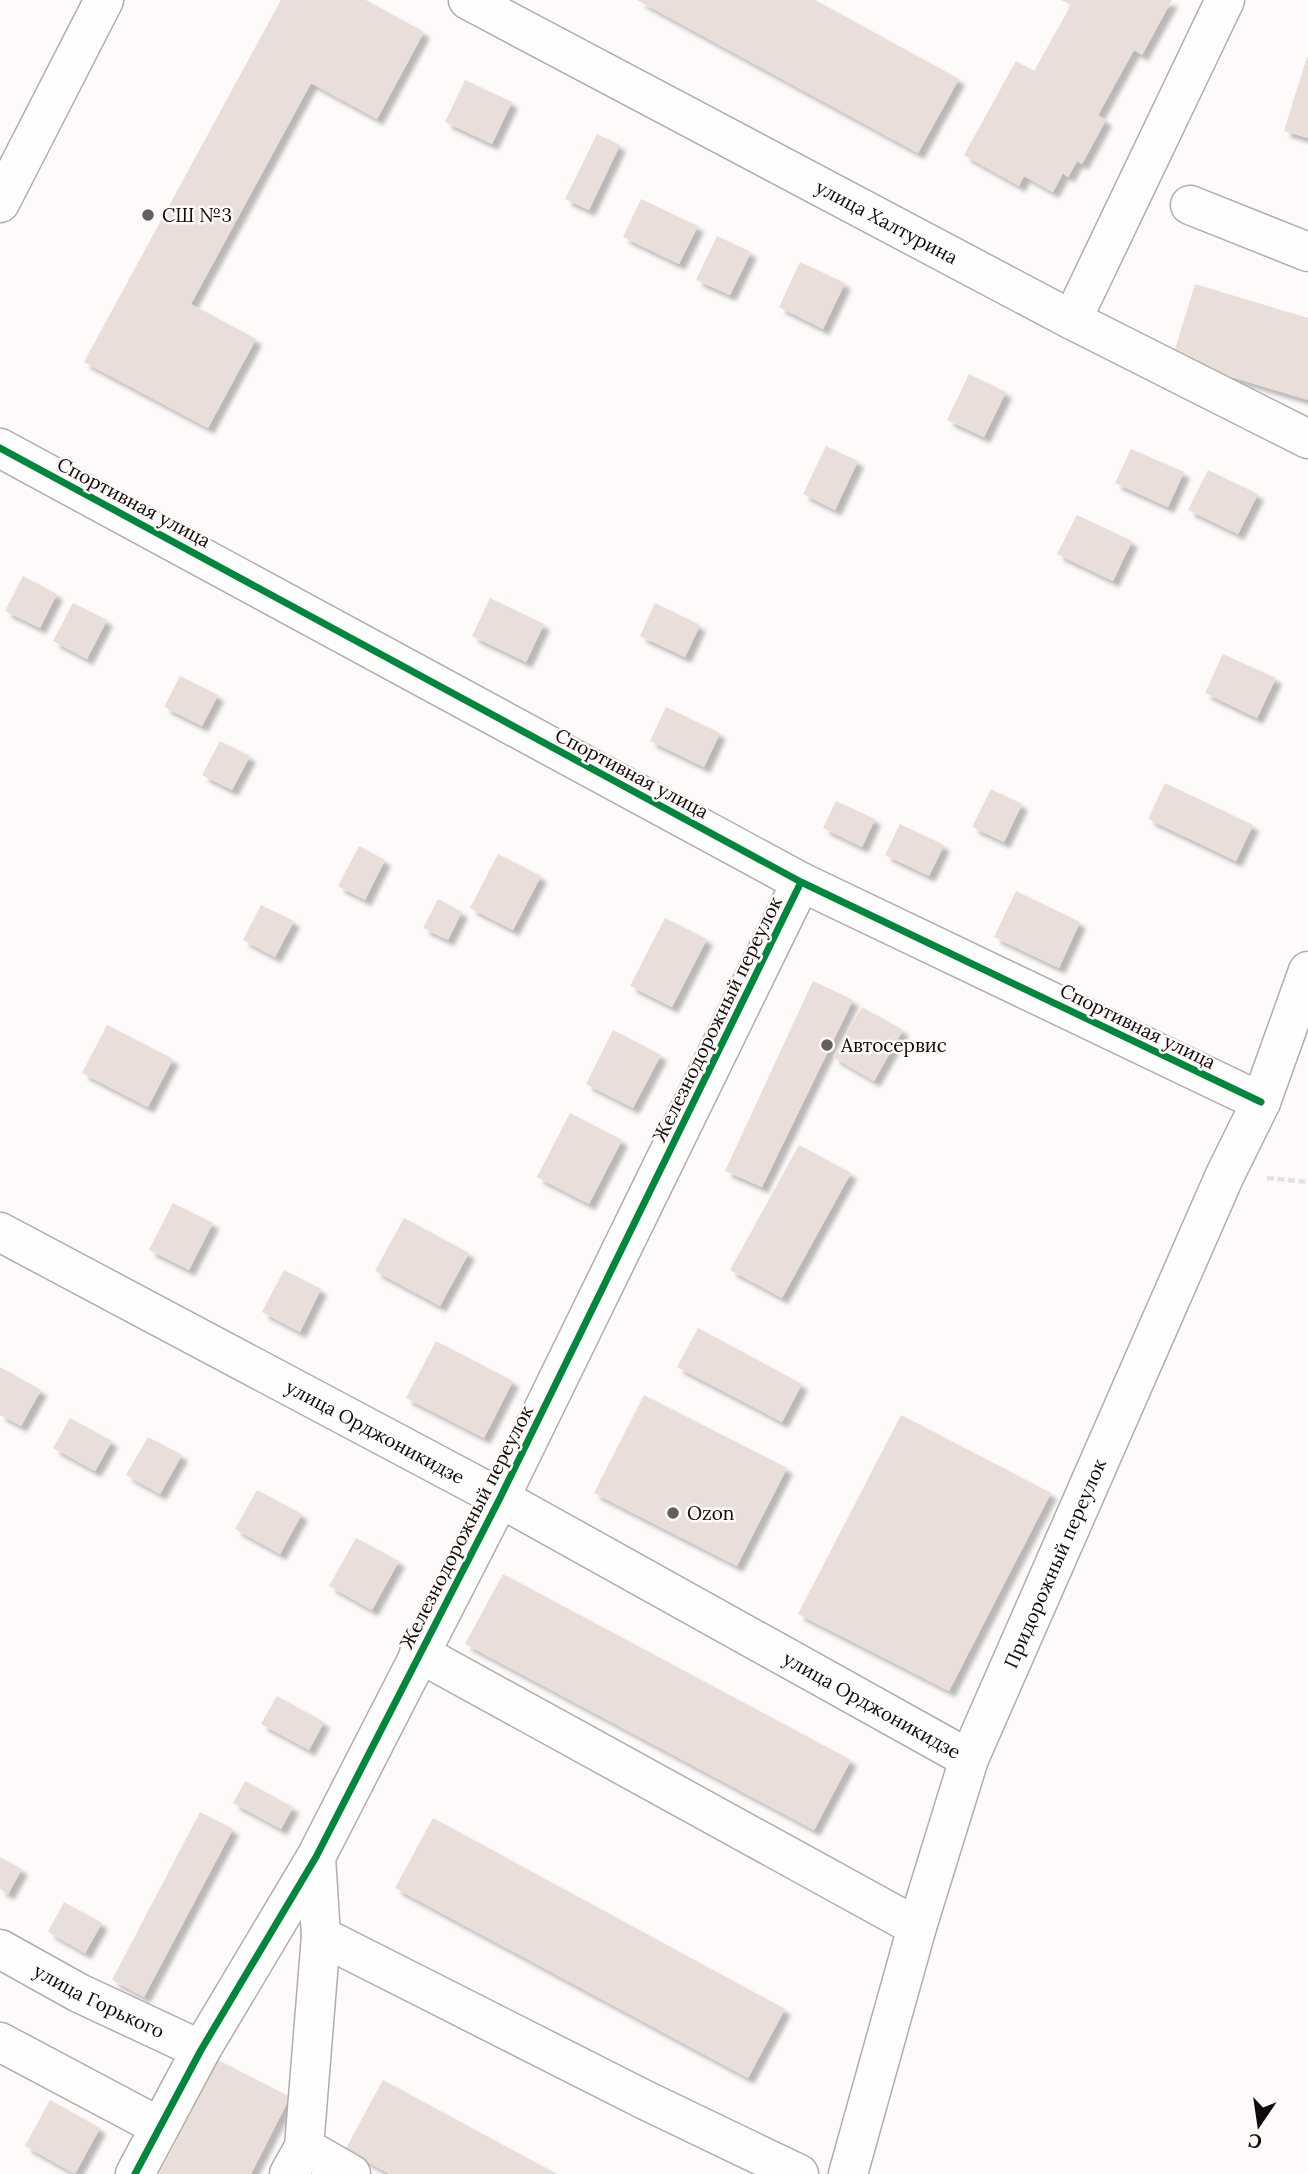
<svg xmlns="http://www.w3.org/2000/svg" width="1308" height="2174" viewBox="0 0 1308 2174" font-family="Lora,serif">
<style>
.building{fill:#eadeda;filter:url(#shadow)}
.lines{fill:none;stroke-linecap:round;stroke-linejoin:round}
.minor-casing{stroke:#b1adab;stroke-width:41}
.path{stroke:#e3e2e2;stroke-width:4.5;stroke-dasharray:7 3.5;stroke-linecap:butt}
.minor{stroke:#fffefe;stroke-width:38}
.cycleway-casing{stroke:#fff9f7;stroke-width:11}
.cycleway{stroke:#00873e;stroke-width:7}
.poi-dot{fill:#635f5e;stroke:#fff9f7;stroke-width:2.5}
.labels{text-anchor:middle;stroke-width:5;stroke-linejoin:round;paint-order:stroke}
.poi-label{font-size:19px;fill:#100b0a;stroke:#fff9f7;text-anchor:start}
.street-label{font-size:19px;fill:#100b0a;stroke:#fff9f7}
</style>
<defs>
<filter id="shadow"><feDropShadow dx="6" dy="6" stdDeviation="2" flood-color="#0004"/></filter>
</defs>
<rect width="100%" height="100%" fill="#fdfaf9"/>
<path class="building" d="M281 0H366L424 32 377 119 311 83 191 304 256 339 208 428 84 362Z
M637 0H815L959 79 918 153Z
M1061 0H1172L1142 55 1134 50 1098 115 1106 120 1082 164 1077 161 1068 177 1063 173 1053 192 1024 176 1019 186 964 155 1016 61 1034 71 1071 5Z
M1307 57H1308V138L1284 131Z
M465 80 512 102 492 144 445 122Z
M597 134 620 145 589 210 565 199Z
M641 199 698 226 679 264 623 237Z
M717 236 751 252 730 295 696 280Z
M800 262 845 283 823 329 779 307Z
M1195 284 1308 318V400L1172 359Z
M969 374 1006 392 984 437 947 420Z
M826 446 858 461 835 510 803 494Z
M1131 449 1184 472 1168 507 1115 483Z
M1208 470 1258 494 1238 534 1188 510Z
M1077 515 1132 541 1113 581 1057 554Z
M23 576 57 594 40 628 5 611Z
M490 598 544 624 526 662 472 636Z
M73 603 107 620 87 659 53 641Z
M655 603 700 625 685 657 640 636Z
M1223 654 1276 678 1257 718 1205 693Z
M180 676 218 695 202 726 164 707Z
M666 707 720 733 704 767 650 741Z
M220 741 250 756 232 790 202 775Z
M1165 783 1253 825 1236 861 1148 819Z
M991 789 1022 804 1004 842 972 827Z
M836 801 875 819 862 847 823 828Z
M900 824 944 845 929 876 885 855Z
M359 846 385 860 365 900 338 886Z
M498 854 541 876 513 930 470 908Z
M1016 891 1080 922 1059 968 994 937Z
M438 899 462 912 448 940 423 928Z
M261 905 294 921 275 957 243 940Z
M665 918 707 939 672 1007 630 986Z
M813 981 853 1000 762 1187 725 1171Z
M862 1007 903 1030 874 1081 833 1057Z
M107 1025 173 1059 148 1107 82 1073Z
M613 1030 661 1055 633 1108 586 1084Z
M570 1113 622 1140 589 1204 537 1177Z
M799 1145 851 1173 782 1298 730 1270Z
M173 1203 213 1223 189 1270 149 1250Z
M404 1218 469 1253 440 1306 375 1271Z
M284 1270 321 1289 300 1332 262 1312Z
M698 1328 802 1384 782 1422 677 1367Z
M436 1341 513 1381 484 1438 406 1398Z
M0 1367 41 1390 21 1426 0 1415Z
M644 1395 787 1468 737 1566 594 1493Z
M901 1415 1051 1493 949 1691 798 1614Z
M70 1418 112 1441 95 1471 53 1448Z
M148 1437 182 1455 160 1494 126 1475Z
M257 1490 302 1514 280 1554 235 1529Z
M356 1538 399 1561 372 1610 329 1586Z
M503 1574 851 1760 814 1830 465 1644Z
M277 1696 324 1722 309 1750 261 1724Z
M245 1781 293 1807 281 1829 233 1803Z
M200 1812 233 1829 144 1997 112 1980Z
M433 1818 785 2009 748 2078 395 1888Z
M0 1857 22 1869 8 1894 0 1889Z
M64 1902 102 1923 85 1953 48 1932Z
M218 2060 290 2097 251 2174H159Z
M383 2080 557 2174H390L345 2150Z
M50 2100 100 2128 75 2174 25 2146Z"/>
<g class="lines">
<defs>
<g id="minor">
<path id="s1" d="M468 0 1072 320 1308 439"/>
<path d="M0 203 104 0"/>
<path d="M1190 205 1308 252"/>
<path d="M1072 320 1225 0"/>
<path d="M0 448 801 882 1261 1102"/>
<path id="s2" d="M0 1232 500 1498 969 1759"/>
<path d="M419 1653 917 1927"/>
<path d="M321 1936 645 2100 799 2174"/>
<path id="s3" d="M0 1949 79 1993 201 2050"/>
<path d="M0 2042 160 2127"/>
<path d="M304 2147 351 2174"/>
<path d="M135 2174 201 2050 316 1857 500 1498 801 882"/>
<path d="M289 2174 304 2147 321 1936 316 1857"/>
<path id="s4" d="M848 2174 917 1927 969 1759 1225 1175 1261 1102 1308 971"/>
</g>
</defs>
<use href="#minor" class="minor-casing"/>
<path class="path" d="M1267 1178 1308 1182"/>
<use href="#minor" class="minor"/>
<defs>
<path id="cycleway" d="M0 448 801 882 1261 1102
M135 2174 201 2050 316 1857 500 1498 801 882"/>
</defs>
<use href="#cycleway" class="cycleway-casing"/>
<use href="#cycleway" class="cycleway"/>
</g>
<g class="poi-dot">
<circle cx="148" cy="215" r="7"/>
<circle cx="827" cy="1045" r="7"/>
<circle cx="673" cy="1513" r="7"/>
</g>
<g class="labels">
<g class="poi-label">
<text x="162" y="222">СШ №3</text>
<text x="841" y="1052">Автосервис</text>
<text x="687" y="1520">Ozon</text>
</g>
<g class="street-label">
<text dy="7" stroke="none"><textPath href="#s1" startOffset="474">улица Халтурина</textPath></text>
<text transform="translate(134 502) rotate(28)" y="7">Спортивная улица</text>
<text transform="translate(632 773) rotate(28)" y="7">Спортивная улица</text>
<text transform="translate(717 1019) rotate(-64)" y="7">Железнодорожный переулок</text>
<text transform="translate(1138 1026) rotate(26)" y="7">Спортивная улица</text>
<text dy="7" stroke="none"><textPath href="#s2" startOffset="425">улица Орджоникидзе</textPath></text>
<text transform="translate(466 1527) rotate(-63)" y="7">Железнодорожный переулок</text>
<text dy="7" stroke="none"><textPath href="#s4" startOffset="646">Придорожный переулок</textPath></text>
<text dy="7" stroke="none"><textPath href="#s2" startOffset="992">улица Орджоникидзе</textPath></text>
<text dy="7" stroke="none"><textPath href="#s3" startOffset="112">улица Горького</textPath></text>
</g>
</g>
<g transform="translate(1259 2125) rotate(193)" stroke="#fff9f7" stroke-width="5" paint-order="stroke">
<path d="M0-5L12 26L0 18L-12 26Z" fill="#100b0a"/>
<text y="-10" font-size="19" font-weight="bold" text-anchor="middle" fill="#100b0a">С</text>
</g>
</svg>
